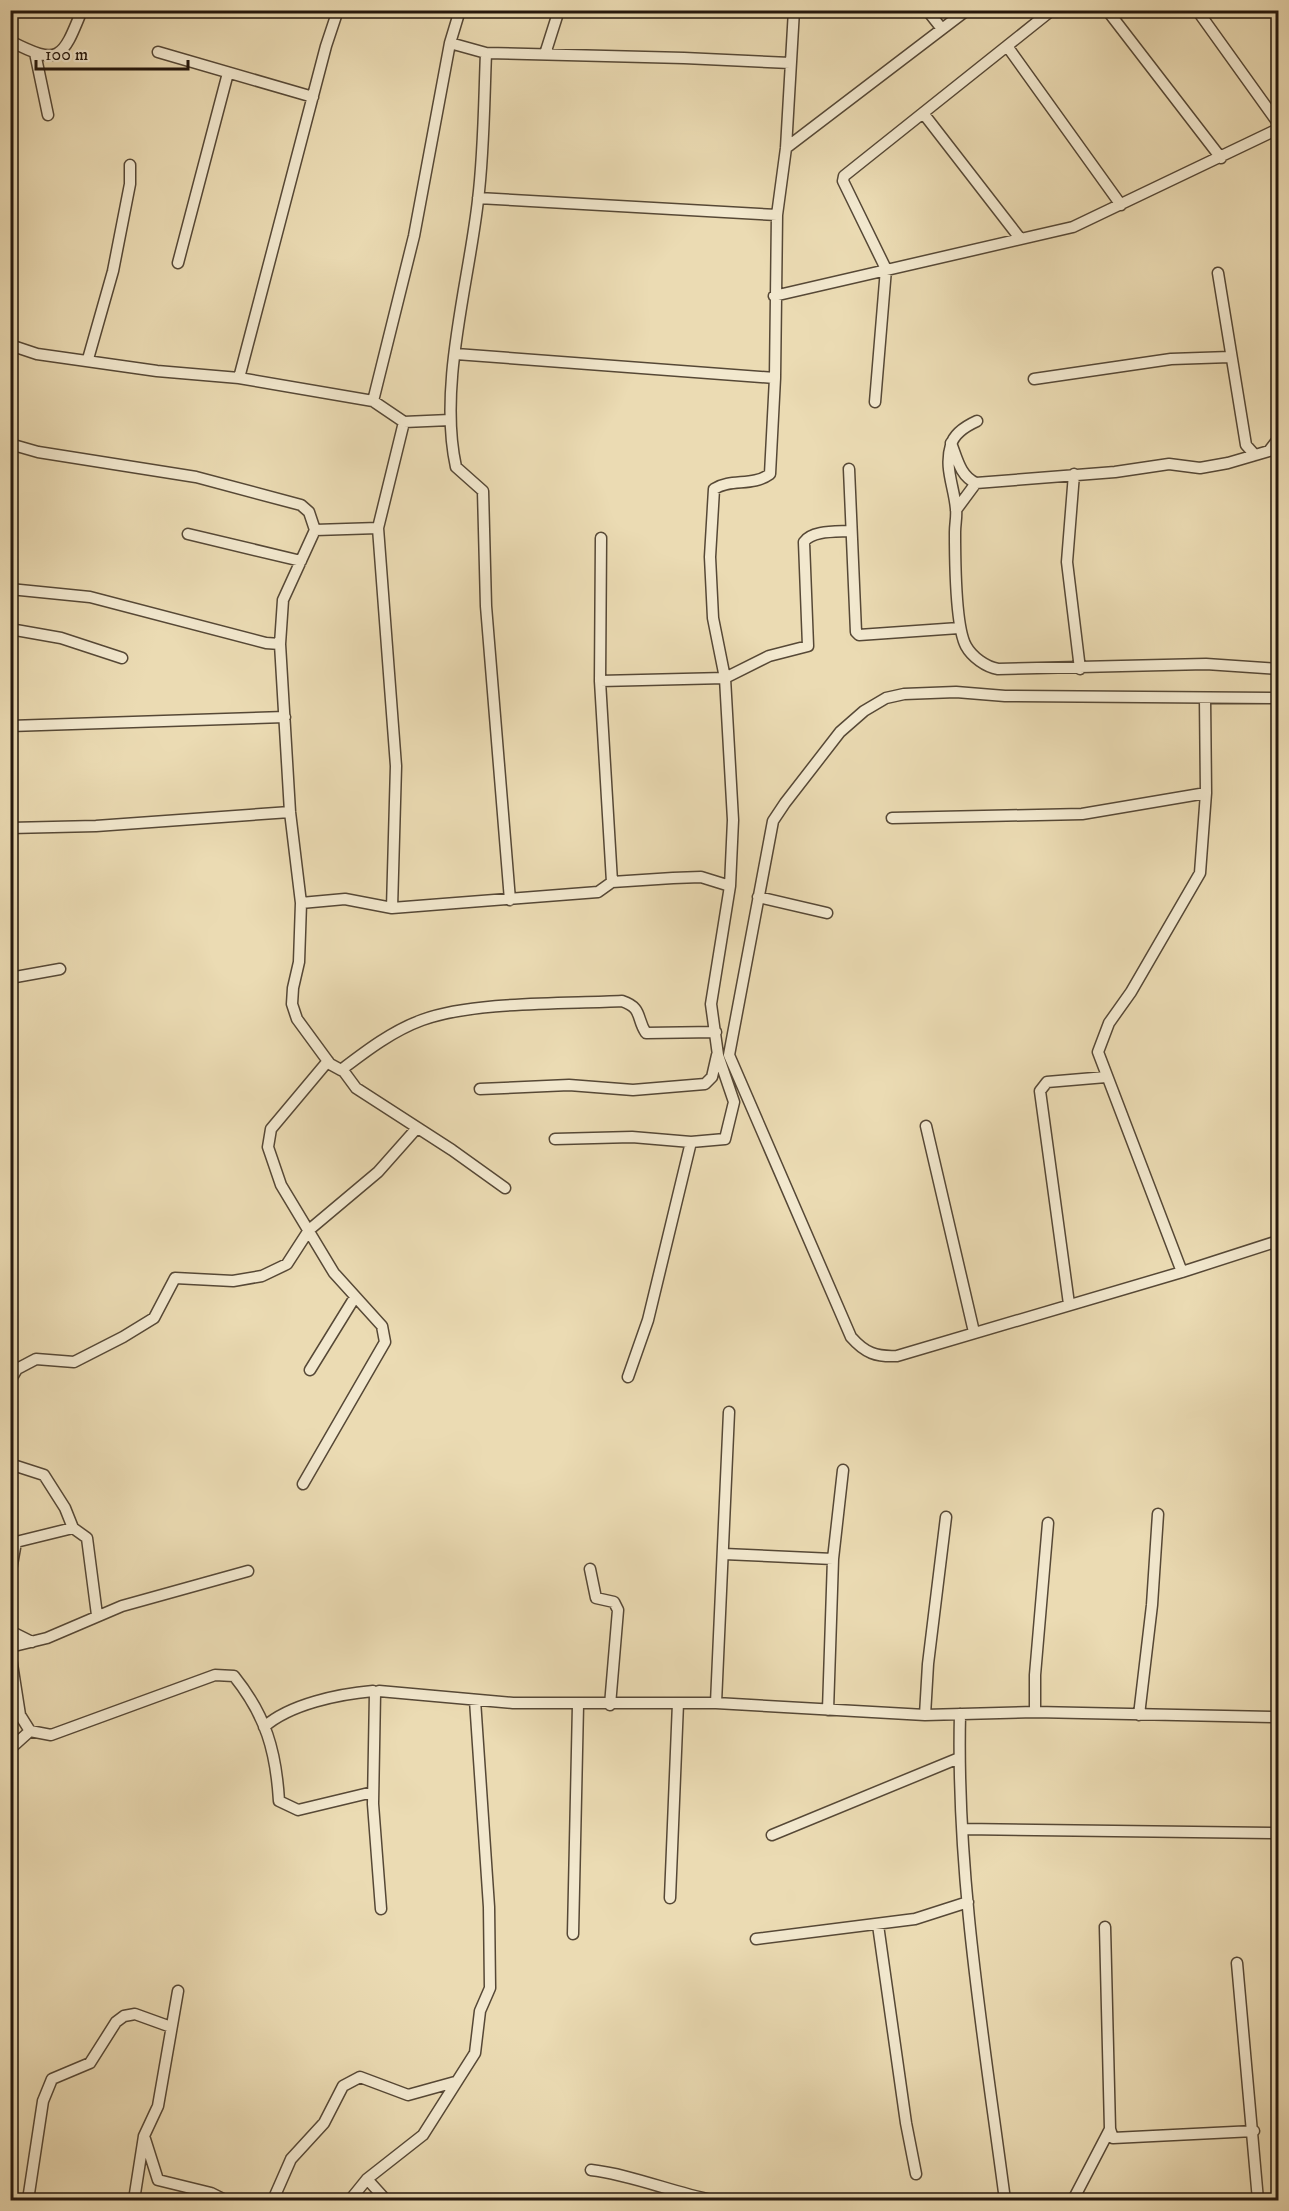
<svg xmlns="http://www.w3.org/2000/svg" width="1289" height="2211" viewBox="0 0 1289 2211" font-family="'IM FELL DW Pica',serif">
<style>
.lines{fill:none;stroke-linecap:round;stroke-linejoin:round}
.street-casing{stroke:#564836;stroke-width:13}
.street{stroke:#f2e8ce;stroke-width:10}
</style>
<rect width="100%" height="100%" fill="#ebdbb3"/>
<filter id="stains"><feTurbulence type="fractalNoise" baseFrequency=".00333" numOctaves="4"/><feColorMatrix values="0 0 0 0 .2 0 0 0 0 .09 0 0 0 0 .02 0 0 0 .5 -.17"/></filter>
<radialGradient id="worn" r=".72"><stop offset=".6" stop-color="#630" stop-opacity="0"/><stop offset="1" stop-color="#630" stop-opacity=".3"/></radialGradient>
<g class="lines">
<defs>
<path id="street" d="M927 10 942 29
M1052 10 1007 46 1121 205
M1107 10 1221 158
M1197 10 1278 123
M10 41C59 66 62 60 82 10
M450 43 486 53 684 58 790 63
M158 52 313 97
M35 53 48 115
M486 53C484 102 484 151 478 200 469 282 438 386 456 467L483 491 486 606 510 900
M545 54 559 10
M923 113 1019 237
M786 148 967 10
M478 198 777 215
M178 263 228 73
M1218 273 1246 445 1255 455
M774 296 1073 227 1278 129
M10 345 37 354 157 371 239 378 373 401 404 422 450 420
M456 354 775 378
M88 359 113 271 130 184V165
M239 378 326 46 338 10
M1034 379 1171 359 1230 357
M373 401 414 236 450 43 460 10
M875 402 886 269 843 181 844 176 1007 46
M977 421C966 426 954 433 951 445 944 468 954 486 956 509 957 516 955 524 955 532 955 557 955 626 966 646 972 657 986 667 998 669L1206 664 1278 669
M951 443C957 458 960 476 976 483L1115 472 1169 464 1200 468 1228 463 1269 451 1278 439
M10 444 38 452 196 477 301 505 309 512 315 530 378 528
M849 469 856 632 859 635 959 628
M1074 474 1067 562 1080 669
M956 510 976 483
M315 530 283 600 280 644 290 812 301 903 299 962 293 988 292 1004 297 1019 330 1064 341 1070C366 1051 392 1031 422 1020 474 1001 566 1004 622 1001 643 1008 636 1018 646 1033L716 1032
M188 534 301 561
M601 538 600 681 612 882
M10 589 90 597 266 643 280 644
M10 629 61 638 122 658
M600 681 725 678 769 656 808 646 804 542C812 530 837 532 851 531
M1278 698 1005 696 956 692 904 694 886 698 864 711 840 732 785 803 773 821 729 1055 851 1337C865 1353 876 1357 897 1356L1182 1272 1278 1241
M10 726 285 717
M892 818 1082 814 1206 793
M10 828 96 826 290 812
M758 897 827 913
M301 903 345 899 392 908 598 892 612 882 673 878 701 877 730 886
M392 908 396 766 378 528 404 422
M10 978 60 969
M342 1069 356 1088 452 1150 505 1188
M480 1089 569 1085 633 1090 705 1084 712 1077 717 1055
M926 1126 974 1332
M555 1139 632 1137 691 1142
M1182 1272 1098 1052 1109 1023 1131 992 1200 873 1206 793 1205 698
M1069 1304 1040 1091 1047 1082 1106 1077
M310 1370 355 1297
M628 1377 648 1320 691 1142 725 1139 734 1102 718 1055 711 1004 730 886 733 820 725 678 713 618 710 557 714 489C732 478 752 487 770 474L775 378 777 215 786 148 794 10
M10 1381 17 1369 36 1359 74 1362 123 1337 154 1318 175 1278 233 1281 262 1276 287 1264 309 1230 378 1172 417 1128
M10 1464 44 1475 65 1508 73 1528 16 1542 10 1576
M303 1484 385 1342 382 1326 334 1273 281 1185 268 1147 271 1129 328 1061
M73 1528 87 1538 97 1615
M724 1554 833 1559 828 1710
M833 1559 843 1470
M590 1569 596 1598 614 1602 618 1610 610 1705
M10 1631 32 1642
M10 1647 47 1638 122 1606 248 1571
M10 1651 20 1715 30 1731 51 1735 215 1675 234 1676C266 1716 276 1751 279 1801L298 1810 373 1792
M716 1703 729 1412
M1035 1712V1675L1048 1523
M960 1714C956 1876 984 2040 1005 2200
M925 1715 928 1664 946 1517
M1139 1715 1152 1605 1158 1514
M264 1727C290 1704 339 1694 373 1691L375 1693
M10 1749 30 1731
M963 1829 1278 1833
M772 1835 959 1758
M670 1898 678 1703
M381 1909 373 1804 375 1693 379 1691 513 1703H716L925 1715 1035 1712 1278 1717
M878 1925 906 2123 916 2174
M1105 1927 1110 2129 1113 2138 1254 2131
M573 1934 578 1705
M756 1939 915 1919 968 1902
M1237 1963 1258 2200
M145 2139 158 2180 211 2193 225 2200
M591 2170C633 2175 671 2192 712 2200
M367 2179 386 2200
M28 2200 43 2101 52 2079 90 2063 116 2022 124 2016 135 2014 171 2027
M134 2200 144 2136 158 2106 178 1991
M273 2200 291 2159 324 2123 343 2086 360 2077 408 2095 455 2082
M350 2200 367 2179 423 2135 475 2053 480 2011 490 1988 489 1907 475 1700
M1073 2200 1110 2129"/>
</defs>
<use href="#street" class="street-casing"/>
<use href="#street" class="street"/>
</g>
<rect width="1289" height="2211" fill="none" stroke="#ebdbb3" stroke-width="36"/>
<rect x="12" y="12" width="1265" height="2187" fill="none" stroke="#24170d" stroke-width="3"/>
<rect x="18" y="18" width="1253" height="2175" fill="none" stroke="#24170d" stroke-width="1.5"/>
<path d="M36 60v9h152v-9" fill="none" stroke="#24170d" stroke-width="3"/>
<text x="45" y="60" font-size="18" fill="#24170d" stroke="#f2e8ce" stroke-width="4.5" paint-order="stroke">100 m</text>
<rect width="100%" height="100%" filter="url(#stains)"/>
<rect width="100%" height="100%" fill="url(#worn)"/>
</svg>
